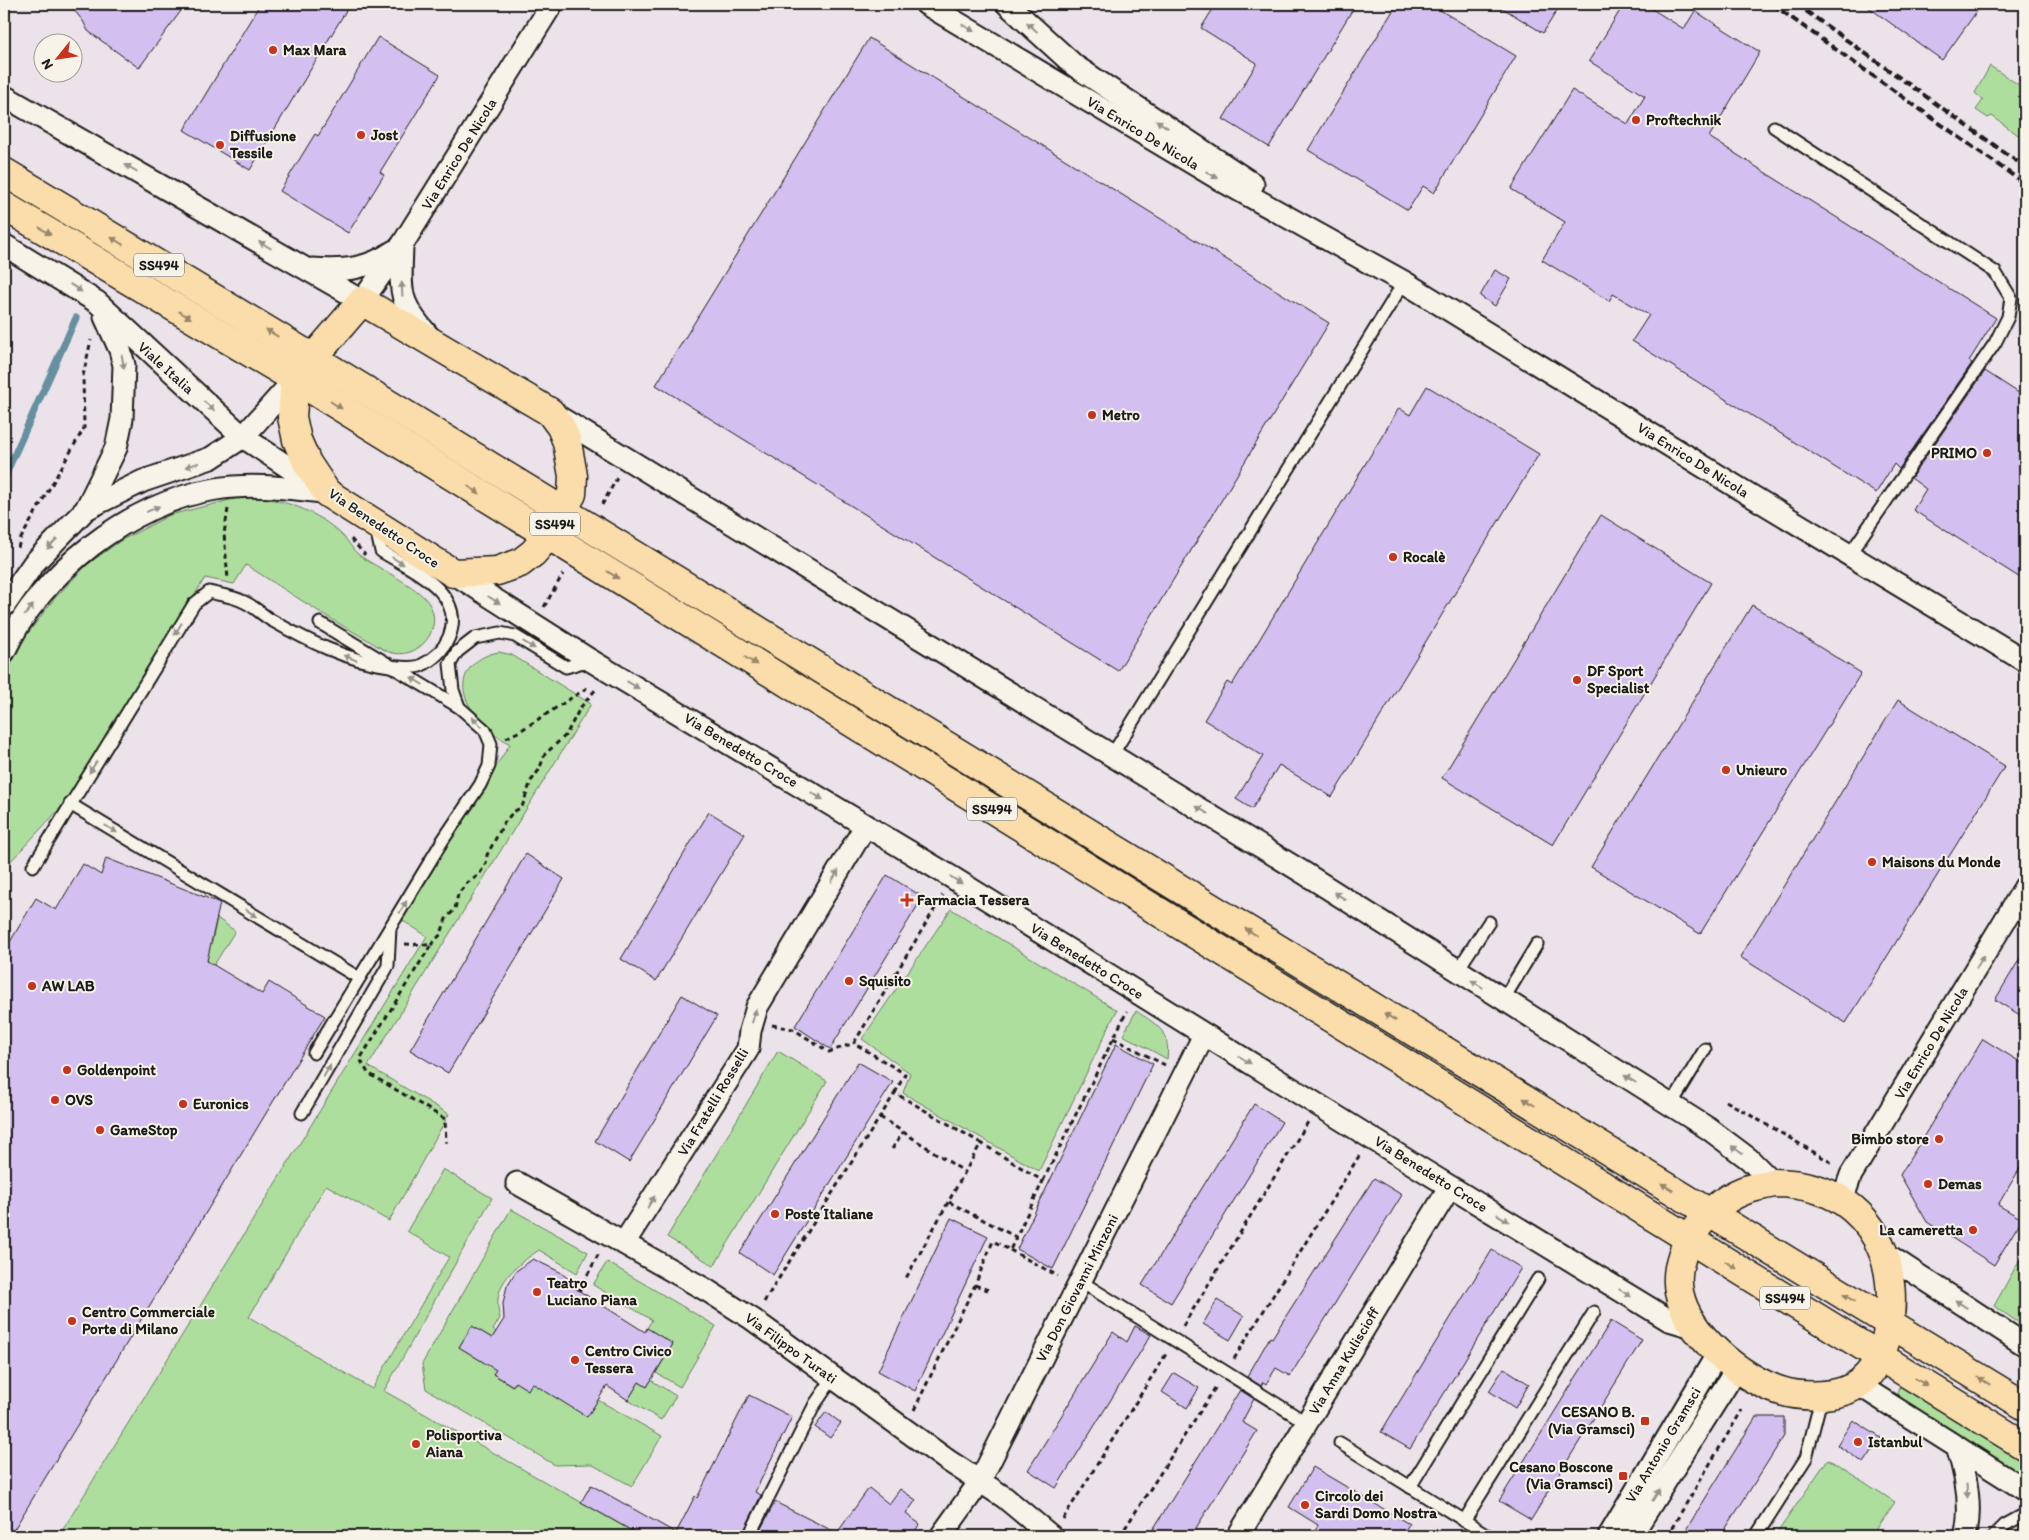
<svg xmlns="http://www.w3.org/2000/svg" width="2029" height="1540" viewBox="0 0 2029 1540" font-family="Itim,sans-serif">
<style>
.green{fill:#aede9e;stroke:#657d5d}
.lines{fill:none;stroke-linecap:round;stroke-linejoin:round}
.stream{stroke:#668fa1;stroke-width:7}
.building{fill:#d3bff0;stroke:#1c1c1c}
.lane-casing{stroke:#1c1c1c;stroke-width:15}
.street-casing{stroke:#1c1c1c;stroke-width:25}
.primary-casing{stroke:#1c1c1c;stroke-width:31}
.path{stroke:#1c1c1c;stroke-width:3;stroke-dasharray:5 4;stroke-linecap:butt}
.lane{stroke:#f7f3e8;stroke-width:11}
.street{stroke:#f7f3e8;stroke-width:21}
.primary{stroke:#fbddab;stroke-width:28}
.rail{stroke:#1c1c1c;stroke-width:4;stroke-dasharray:8 4;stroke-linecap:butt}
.oneway{fill:#94928c}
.oneway2{fill:#97866b}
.poi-dot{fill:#c8321e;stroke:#f7f3e8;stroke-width:2}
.labels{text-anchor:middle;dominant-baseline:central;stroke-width:4;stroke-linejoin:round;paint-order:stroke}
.shield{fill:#f7f3e8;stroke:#5e5c59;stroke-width:1}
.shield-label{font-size:14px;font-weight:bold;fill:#1c1c1c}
.poi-label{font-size:15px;font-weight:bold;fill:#1c1c1c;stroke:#f7f3e8;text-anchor:start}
.street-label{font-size:15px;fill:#1c1c1c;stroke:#f7f3e8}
</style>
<rect width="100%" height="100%" fill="#ece3ea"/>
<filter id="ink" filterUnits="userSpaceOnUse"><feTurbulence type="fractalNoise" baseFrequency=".02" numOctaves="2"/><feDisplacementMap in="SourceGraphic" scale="10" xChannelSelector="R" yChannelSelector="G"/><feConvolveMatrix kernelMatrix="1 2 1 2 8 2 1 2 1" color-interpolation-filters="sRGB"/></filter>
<g filter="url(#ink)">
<g class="green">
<polygon points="1990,66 2025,89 2025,140 1992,116 1988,118 1976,110 1983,100 1975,93"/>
<path d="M246 496C282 499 315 509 342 535 349 541 352 550 359 555 377 568 416 585 428 602 446 628 418 662 389 652 379 648 369 640 359 635 321 614 284 589 246 565L234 584 205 578 64 804 9 863H4V677L26 636 54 599 88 564 120 541 170 515Z"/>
<path d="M499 652 512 655 591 704 368 1066 449 1114 389 1221 326 1185 249 1317 372 1389 449 1257 407 1231 443 1169 492 1198 384 1391 641 1536H59L427 936 400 919 510 744C503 739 493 735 487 729 484 726 482 720 479 716 476 712 471 709 469 705 454 678 473 656 499 652Z"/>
<polygon points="951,909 1117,1010 1039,1171 903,1093 910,1073 862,1039"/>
<polygon points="217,918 235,931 214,965 202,957 212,942"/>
<path d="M1136 1011C1156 1024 1171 1031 1167 1059L1123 1035Z"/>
<polygon points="778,1051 827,1081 714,1266 667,1237"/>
<path d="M511 1209 588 1252 577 1273 539 1250C515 1266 490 1285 500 1318L493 1330 496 1332 492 1338 472 1326 459 1347 496 1370 493 1374 512 1386 515 1382 532 1383 598 1400 662 1436 632 1486 591 1464 555 1465 426 1389 422 1364Z"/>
<polygon points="2025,1250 2025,1327 1994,1306"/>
<polygon points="607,1262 716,1326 680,1387 656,1373 673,1344 647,1328 652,1320 593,1285"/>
<polygon points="651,1380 676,1396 661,1420 628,1400 639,1382 647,1387"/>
<polygon points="1901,1384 2025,1454 2025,1478 1902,1403 1897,1393"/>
<polygon points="1828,1459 1895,1502 1872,1536 1775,1536"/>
</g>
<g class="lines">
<polyline class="stream" points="4,478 76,318"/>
</g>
<g class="building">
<polygon points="69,4 186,4 139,68 88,31 83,21"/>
<polygon points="260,4 350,4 250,170 184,130"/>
<polygon points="1216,4 1356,4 1269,147 1223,119 1257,63 1201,28"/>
<polygon points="1397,4 1430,4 1516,56 1434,193 1423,186 1408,210 1308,150"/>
<polygon points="1496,4 1561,4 1543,33"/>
<polygon points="1624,4 1644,4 1684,29 1695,11 1760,52 1709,137 1996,318 1969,361 1972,363 1899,469 1894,464 1876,493 1632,341 1649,315 1613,294 1609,301 1542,260 1565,222 1511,189 1572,90 1628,124 1645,96 1589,61"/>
<polygon points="1864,4 1982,4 1942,60"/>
<polygon points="378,37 440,75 380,172 384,175 348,233 280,191 315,134 318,136"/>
<polygon points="869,38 1329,323 1118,671 656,385"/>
<polygon points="1495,270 1511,279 1495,306 1480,296"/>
<polygon points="1985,371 2025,397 2025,581 1913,510 1926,489 1911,478"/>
<polygon points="1427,386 1539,454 1332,797 1279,765 1252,809 1236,799 1263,756 1204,720 1227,682 1232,685 1399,408 1410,415"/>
<polygon points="1601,515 1711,583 1553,845 1442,778"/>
<polygon points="1752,605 1861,673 1700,934 1591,867"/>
<polygon points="1898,700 2005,766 1846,1023 1740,957"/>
<polygon points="709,812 745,834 656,981 621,959"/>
<polygon points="526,854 564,879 448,1073 410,1050"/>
<polygon points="106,858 220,903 207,961 262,994 269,982 325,1016 10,1536 4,1536 4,952 36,898 56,910 83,864 101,875"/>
<polygon points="887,875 923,897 830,1049 795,1026"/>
<polygon points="2025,950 2025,1018 1995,1000"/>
<polygon points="682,995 717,1016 629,1162 595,1141"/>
<polygon points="1983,1039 2025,1065 2025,1160 1998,1205 2022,1219 1994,1265 1927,1222 1900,1175"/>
<polygon points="1116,1044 1153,1064 1053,1269 1017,1249"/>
<polygon points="858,1062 893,1082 773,1275 740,1253"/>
<polygon points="1254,1104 1282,1122 1171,1303 1142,1285"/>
<polygon points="1374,1178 1402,1195 1290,1376 1276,1368 1266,1384 1263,1382 1261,1386 1247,1377 1270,1337 1272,1338"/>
<polygon points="951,1218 988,1236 915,1391 878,1371"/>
<polygon points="1492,1250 1521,1268 1410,1449 1381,1432"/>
<polygon points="533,1259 560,1272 571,1281 570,1285 645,1332 647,1328 673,1344 647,1387 639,1382 628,1400 607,1386 587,1417 532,1383 528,1390 515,1382 513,1386 493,1374 496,1370 459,1347 472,1326 492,1338 504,1319 503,1303 507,1286 516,1271"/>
<polygon points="1217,1300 1244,1316 1230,1340 1203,1324"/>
<polygon points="1611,1321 1642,1340 1531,1520 1499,1501"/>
<polygon points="1135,1326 1151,1335 1056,1488 1028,1470 1113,1332 1127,1342"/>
<polygon points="1504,1368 1529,1384 1515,1408 1489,1391"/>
<polygon points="1174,1373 1199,1388 1187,1408 1162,1392"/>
<polygon points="1240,1390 1254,1399 1242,1422 1257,1431 1191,1536 1149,1536"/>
<polygon points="749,1395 792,1417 755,1492 761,1495 742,1536 641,1536 581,1502 591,1485 676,1533 695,1496 697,1498"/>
<polygon points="826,1412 841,1423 830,1438 815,1427"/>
<polygon points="1756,1417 1784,1417 1784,1436 1721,1536 1682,1536"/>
<polygon points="1853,1420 1881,1438 1864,1463 1837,1445"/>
<polygon points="1313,1467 1409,1524 1402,1536 1311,1536 1318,1525 1289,1507"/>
<polygon points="869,1488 889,1504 900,1489 916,1500 906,1514 920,1524 911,1536 757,1536 775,1502 837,1533"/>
</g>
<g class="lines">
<defs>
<g id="lane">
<polyline points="1774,127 1995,272 2011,298 2008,317 1995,343 1849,555"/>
<polyline points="320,623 459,707"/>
<polyline points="1112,755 1404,282"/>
<polyline points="70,804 359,978"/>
<path d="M33 866 194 604 209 592C220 595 233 596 242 601 253 605 261 614 271 620 308 641 347 661 390 666 399 667 411 669 420 666 433 660 443 651 449 637 467 592 411 570 381 551L376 529"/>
<polyline points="1457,971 1489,922"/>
<polyline points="1503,1000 1537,944"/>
<polyline points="314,1053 443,840 480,785 489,766 491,744 485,730 459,707 453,690 450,664 457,652 475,638 500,633 515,636 566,667 590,660"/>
<polyline points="1671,1105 1705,1049"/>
<polyline points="302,1113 388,966 390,928"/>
<polyline points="1080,1281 1307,1423"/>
<polyline points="1340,1443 1489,1536"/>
<polyline points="1410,1487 1538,1279"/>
<polyline points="1464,1521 1594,1312"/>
<polyline points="749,1536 815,1404 833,1378"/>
<polyline points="1756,1536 1806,1458 1822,1395"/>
<polyline points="1994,1536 2005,1525 2025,1514"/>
</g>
<g id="street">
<polyline points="926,4 1219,179 1404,282 1740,489 2025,661"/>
<polyline points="1007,4 1075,66 1253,184"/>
<polyline points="4,96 362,301 402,245 552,4"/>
<polyline points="4,245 97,302 243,437 321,489"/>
<path d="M402 245C401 288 396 300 427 334"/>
<path d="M312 269C343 271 367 270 394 251"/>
<polyline points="552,413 1304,873 1709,1129 1749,1159 1773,1183"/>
<polyline points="86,509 143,481 211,458 243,437 295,379"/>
<polyline points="453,573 590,660 953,878 1413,1164 1669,1320 1696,1328"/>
<polyline points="4,606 34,563 86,509 116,448 122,419 124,365 120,350 105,317"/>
<path d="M4 652C40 573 130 502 216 489 252 483 287 488 322 492"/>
<polyline points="517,1183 708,1291 752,1319 947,1460 1004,1497 1051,1536"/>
<polyline points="1842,1200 1851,1175 2025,887"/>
<polyline points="624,1243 748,1049 750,1031 757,1007 866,825"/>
<polyline points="1883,1252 2025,1345"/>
<polyline points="1859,1385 2025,1490"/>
<path d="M1957 1447C1966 1475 1973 1507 1965 1536"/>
<polyline points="941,1536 979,1483 1204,1035"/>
<polyline points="1238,1536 1450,1187"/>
<polyline points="1609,1536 1718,1353"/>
<polyline points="1631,1536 1737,1368"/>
</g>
<g id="primary">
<polyline points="4,172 313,358 2025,1406"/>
<polyline points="4,206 295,379 2025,1446"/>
<polygon points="362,301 550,412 561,427 567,442 573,476 572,494 548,536 533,553 520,563 497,571 453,573 327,493 307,463 297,440 292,417 295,379"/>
<path d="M1773 1183C1802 1183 1830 1189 1853 1209 1866 1220 1877 1236 1883 1252 1899 1293 1893 1375 1844 1391 1825 1397 1800 1397 1781 1391 1741 1379 1687 1334 1679 1292 1671 1250 1707 1205 1743 1191 1752 1187 1763 1186 1773 1183Z"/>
</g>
</defs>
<use href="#lane" class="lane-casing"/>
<use href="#street" class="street-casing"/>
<use href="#primary" class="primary-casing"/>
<g class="path">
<polyline points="602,505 617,478"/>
<polyline points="228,509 224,534 228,579"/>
<polyline points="351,539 365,555"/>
<polyline points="18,548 20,540 84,428 83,376 91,340"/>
<polyline points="544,607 563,574"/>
<polyline points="506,738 520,731 590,686"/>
<polyline points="405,944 431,945 360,1059 368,1073 445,1119 446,1143"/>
<polyline points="431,945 441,934 446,919 455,909 458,894 467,883 479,875 486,863 487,855 504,823 513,812 522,807 531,781 539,770 545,754 566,735 580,708 596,689"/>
<polyline points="772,1025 793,1029 829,1052 854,1043"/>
<polyline points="1113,1038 1165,1065"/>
<polyline points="895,1093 905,1074 854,1043 943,895"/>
<polyline points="1726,1101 1834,1164"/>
<polyline points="880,1117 965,1172"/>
<polyline points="892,1149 903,1132"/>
<polyline points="1043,1181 1127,1011"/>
<polyline points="949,1202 1016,1237"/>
<polyline points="1010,1250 1058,1276"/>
<polyline points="975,1285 988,1290"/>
<polyline points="579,1291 599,1253"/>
<polyline points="764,1302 895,1093 981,1143 905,1280"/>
<polyline points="1183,1326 1308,1122"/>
<polyline points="1234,1359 1359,1156"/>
<polyline points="914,1410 975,1285 993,1241 1010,1250 1043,1181 981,1143"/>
<polyline points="1063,1519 1166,1354"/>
<polyline points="1120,1536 1217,1385"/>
<polyline points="1667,1536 1742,1410"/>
</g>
<use href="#lane" class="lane"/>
<use href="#street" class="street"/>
<use href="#primary" class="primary"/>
<g class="rail">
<polyline points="1772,4 2025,184"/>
<polyline points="1796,4 2025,167"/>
</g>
</g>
<defs><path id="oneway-solid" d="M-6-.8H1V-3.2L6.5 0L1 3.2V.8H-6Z" transform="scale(1.25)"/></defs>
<g class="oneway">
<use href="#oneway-solid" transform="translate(1032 27) rotate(-137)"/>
<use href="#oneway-solid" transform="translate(968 28) rotate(30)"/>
<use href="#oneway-solid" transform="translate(1162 124) rotate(-147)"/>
<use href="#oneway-solid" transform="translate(131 168) rotate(-150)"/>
<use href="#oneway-solid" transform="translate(1212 175) rotate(31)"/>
<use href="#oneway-solid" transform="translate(265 245) rotate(-150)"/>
<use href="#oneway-solid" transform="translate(76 288) rotate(33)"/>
<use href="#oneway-solid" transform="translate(402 289) rotate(-93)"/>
<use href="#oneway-solid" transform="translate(123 362) rotate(79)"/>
<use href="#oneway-solid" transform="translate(209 406) rotate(42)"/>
<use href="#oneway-solid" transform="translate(192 465) rotate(162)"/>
<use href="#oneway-solid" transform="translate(153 509) rotate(-24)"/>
<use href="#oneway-solid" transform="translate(52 544) rotate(134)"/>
<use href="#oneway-solid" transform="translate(398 561) rotate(32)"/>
<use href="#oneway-solid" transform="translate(494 600) rotate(32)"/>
<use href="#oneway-solid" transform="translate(29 610) rotate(-51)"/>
<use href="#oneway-solid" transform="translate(178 629) rotate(122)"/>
<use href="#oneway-solid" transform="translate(529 645) rotate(31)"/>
<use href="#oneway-solid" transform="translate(350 658) rotate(-159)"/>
<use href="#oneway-solid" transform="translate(417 681) rotate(-148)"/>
<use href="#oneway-solid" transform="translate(633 685) rotate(31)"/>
<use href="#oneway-solid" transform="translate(477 722) rotate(-136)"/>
<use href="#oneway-solid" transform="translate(93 767) rotate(122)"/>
<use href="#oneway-solid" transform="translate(817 796) rotate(31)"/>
<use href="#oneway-solid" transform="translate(1202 810) rotate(-148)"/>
<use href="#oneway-solid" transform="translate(111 829) rotate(31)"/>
<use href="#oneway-solid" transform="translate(835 876) rotate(-59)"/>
<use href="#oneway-solid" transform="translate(956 880) rotate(32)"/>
<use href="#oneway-solid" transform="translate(1340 896) rotate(-147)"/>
<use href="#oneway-solid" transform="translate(403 907) rotate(-59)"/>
<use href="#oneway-solid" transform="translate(251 913) rotate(32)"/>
<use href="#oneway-solid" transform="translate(1980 962) rotate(-59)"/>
<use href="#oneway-solid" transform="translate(1477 984) rotate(-148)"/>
<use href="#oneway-solid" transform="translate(754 1016) rotate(-74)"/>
<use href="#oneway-solid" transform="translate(1245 1060) rotate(31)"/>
<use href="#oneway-solid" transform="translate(327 1071) rotate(-60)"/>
<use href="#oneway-solid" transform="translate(1630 1079) rotate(-148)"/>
<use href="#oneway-solid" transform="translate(1737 1150) rotate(-144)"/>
<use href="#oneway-solid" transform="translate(651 1202) rotate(-58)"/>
<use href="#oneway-solid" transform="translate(1503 1218) rotate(31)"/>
<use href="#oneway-solid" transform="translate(1625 1293) rotate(32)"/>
<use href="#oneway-solid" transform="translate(1961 1304) rotate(-147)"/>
<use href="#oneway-solid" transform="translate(1967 1491) rotate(86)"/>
<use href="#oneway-solid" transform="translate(1656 1495) rotate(-58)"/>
</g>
<g class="oneway2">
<use href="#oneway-solid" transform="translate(45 231) rotate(32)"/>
<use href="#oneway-solid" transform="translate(117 241) rotate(-149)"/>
<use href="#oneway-solid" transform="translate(185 315) rotate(30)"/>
<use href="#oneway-solid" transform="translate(272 333) rotate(-149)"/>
<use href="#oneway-solid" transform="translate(336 405) rotate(32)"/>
<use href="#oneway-solid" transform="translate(474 490) rotate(32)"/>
<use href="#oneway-solid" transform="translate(613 575) rotate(32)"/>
<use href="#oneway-solid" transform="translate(751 661) rotate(32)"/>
<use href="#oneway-solid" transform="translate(1251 932) rotate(-149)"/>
<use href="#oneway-solid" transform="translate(1390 1017) rotate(-149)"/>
<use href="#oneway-solid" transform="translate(1529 1102) rotate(-148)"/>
<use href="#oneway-solid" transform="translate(1667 1187) rotate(-149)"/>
<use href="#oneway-solid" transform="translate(1731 1265) rotate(32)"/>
<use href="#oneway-solid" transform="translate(1849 1298) rotate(-149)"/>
<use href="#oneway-solid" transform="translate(1984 1381) rotate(-149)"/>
<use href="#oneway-solid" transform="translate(1921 1382) rotate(32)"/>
</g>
</g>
<g class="poi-dot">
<circle cx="273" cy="50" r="5"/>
<circle cx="1636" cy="120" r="5"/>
<circle cx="361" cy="135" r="5"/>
<circle cx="220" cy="145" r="5"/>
<circle cx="1092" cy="415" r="5"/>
<circle cx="1987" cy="453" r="5"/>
<circle cx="1393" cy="557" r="5"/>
<circle cx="1577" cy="680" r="5"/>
<circle cx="1726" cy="770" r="5"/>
<circle cx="1872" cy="862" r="5"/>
<path d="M904.5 892.5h5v5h5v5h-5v5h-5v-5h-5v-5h5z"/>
<circle cx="849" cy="981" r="5"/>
<circle cx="32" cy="986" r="5"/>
<circle cx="67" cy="1070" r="5"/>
<circle cx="55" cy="1100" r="5"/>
<circle cx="183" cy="1104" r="5"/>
<circle cx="100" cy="1130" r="5"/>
<circle cx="1939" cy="1139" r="5"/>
<circle cx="1928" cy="1184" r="5"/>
<circle cx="775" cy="1214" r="5"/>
<circle cx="1973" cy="1230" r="5"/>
<circle cx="537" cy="1292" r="5"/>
<circle cx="72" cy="1321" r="5"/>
<circle cx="575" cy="1360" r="5"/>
<rect x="1640" y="1416" width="10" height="10" rx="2.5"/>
<circle cx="1858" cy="1442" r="5"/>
<circle cx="416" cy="1444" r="5"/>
<rect x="1618" y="1471" width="10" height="10" rx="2.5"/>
<circle cx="1305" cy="1505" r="5"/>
</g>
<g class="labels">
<g class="shield">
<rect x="134" y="253.5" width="50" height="23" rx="4"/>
<rect x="530" y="512.5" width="50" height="23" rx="4"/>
<rect x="967" y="797.5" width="50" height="23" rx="4"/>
<rect x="1760" y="1286.5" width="50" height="23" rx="4"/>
</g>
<g class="shield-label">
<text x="159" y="265">SS494</text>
<text x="555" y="524">SS494</text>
<text x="992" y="809">SS494</text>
<text x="1785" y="1298">SS494</text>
</g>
<g class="poi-label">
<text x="283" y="50">Max Mara</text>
<text x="1646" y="120">Proftechnik</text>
<text x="371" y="135">Jost</text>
<text x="230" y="136">Diffusione<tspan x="230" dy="17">Tessile</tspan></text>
<text x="1102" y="415">Metro</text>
<text x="1977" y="453" text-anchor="end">PRIMO</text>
<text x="1403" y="557">Rocalè</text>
<text x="1587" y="671">DF Sport<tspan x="1587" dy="17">Specialist</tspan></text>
<text x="1736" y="770">Unieuro</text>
<text x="1882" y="862">Maisons du Monde</text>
<text x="917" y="900">Farmacia Tessera</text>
<text x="859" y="981">Squisito</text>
<text x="42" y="986">AW LAB</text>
<text x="77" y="1070">Goldenpoint</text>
<text x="65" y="1100">OVS</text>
<text x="193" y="1104">Euronics</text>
<text x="110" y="1130">GameStop</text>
<text x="1929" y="1139" text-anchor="end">Bimbo store</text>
<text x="1938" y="1184">Demas</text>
<text x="785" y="1214">Poste Italiane</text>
<text x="1963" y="1230" text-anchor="end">La cameretta</text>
<text x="547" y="1283">Teatro<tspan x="547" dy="17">Luciano Piana</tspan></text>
<text x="82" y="1312">Centro Commerciale<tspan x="82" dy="17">Porte di Milano</tspan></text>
<text x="585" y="1351">Centro Civico<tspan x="585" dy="17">Tessera</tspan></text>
<text x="1635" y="1412" text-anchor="end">CESANO B.<tspan x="1635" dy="17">(Via Gramsci)</tspan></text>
<text x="426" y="1435">Polisportiva<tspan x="426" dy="17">Aiana</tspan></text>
<text x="1868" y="1442">Istanbul</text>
<text x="1613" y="1467" text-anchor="end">Cesano Boscone<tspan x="1613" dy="17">(Via Gramsci)</tspan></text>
<text x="1315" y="1496">Circolo dei<tspan x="1315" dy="17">Sardi Domo Nostra</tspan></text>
</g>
<g class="street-label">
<text transform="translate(1143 133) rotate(31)">Via Enrico De Nicola</text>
<text transform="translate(459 154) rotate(-58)">Via Enrico De Nicola</text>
<text transform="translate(166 368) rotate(42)">Viale Italia</text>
<text transform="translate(1693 460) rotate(32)">Via Enrico De Nicola</text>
<text transform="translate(384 528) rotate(34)">Via Benedetto Croce</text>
<text transform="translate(741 750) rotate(31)">Via Benedetto Croce</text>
<text transform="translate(1087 961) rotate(32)">Via Benedetto Croce</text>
<text transform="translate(1931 1043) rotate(-59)">Via Enrico De Nicola</text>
<text transform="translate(713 1102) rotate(-59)">Via Fratelli Rosselli</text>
<text transform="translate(1431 1174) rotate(32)">Via Benedetto Croce</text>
<text transform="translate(1077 1288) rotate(-63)">Via Don Giovanni Minzoni</text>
<text transform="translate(791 1348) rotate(36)">Via Filippo Turati</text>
<text transform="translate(1344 1361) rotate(-59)">Via Anna Kuliscioff</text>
<text transform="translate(1663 1445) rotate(-59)">Via Antonio Gramsci</text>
</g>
</g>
<rect width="2029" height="1540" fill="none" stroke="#f7f3e8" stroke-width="20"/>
<rect x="10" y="10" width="2009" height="1520" fill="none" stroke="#1c1c1c" stroke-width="2" filter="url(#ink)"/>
<g transform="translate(58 58) rotate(240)"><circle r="24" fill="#f7f3e8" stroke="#9f9d96"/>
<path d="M0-4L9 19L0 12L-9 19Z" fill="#c8321e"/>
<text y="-8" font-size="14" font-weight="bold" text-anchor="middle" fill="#1c1c1c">N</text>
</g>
</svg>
